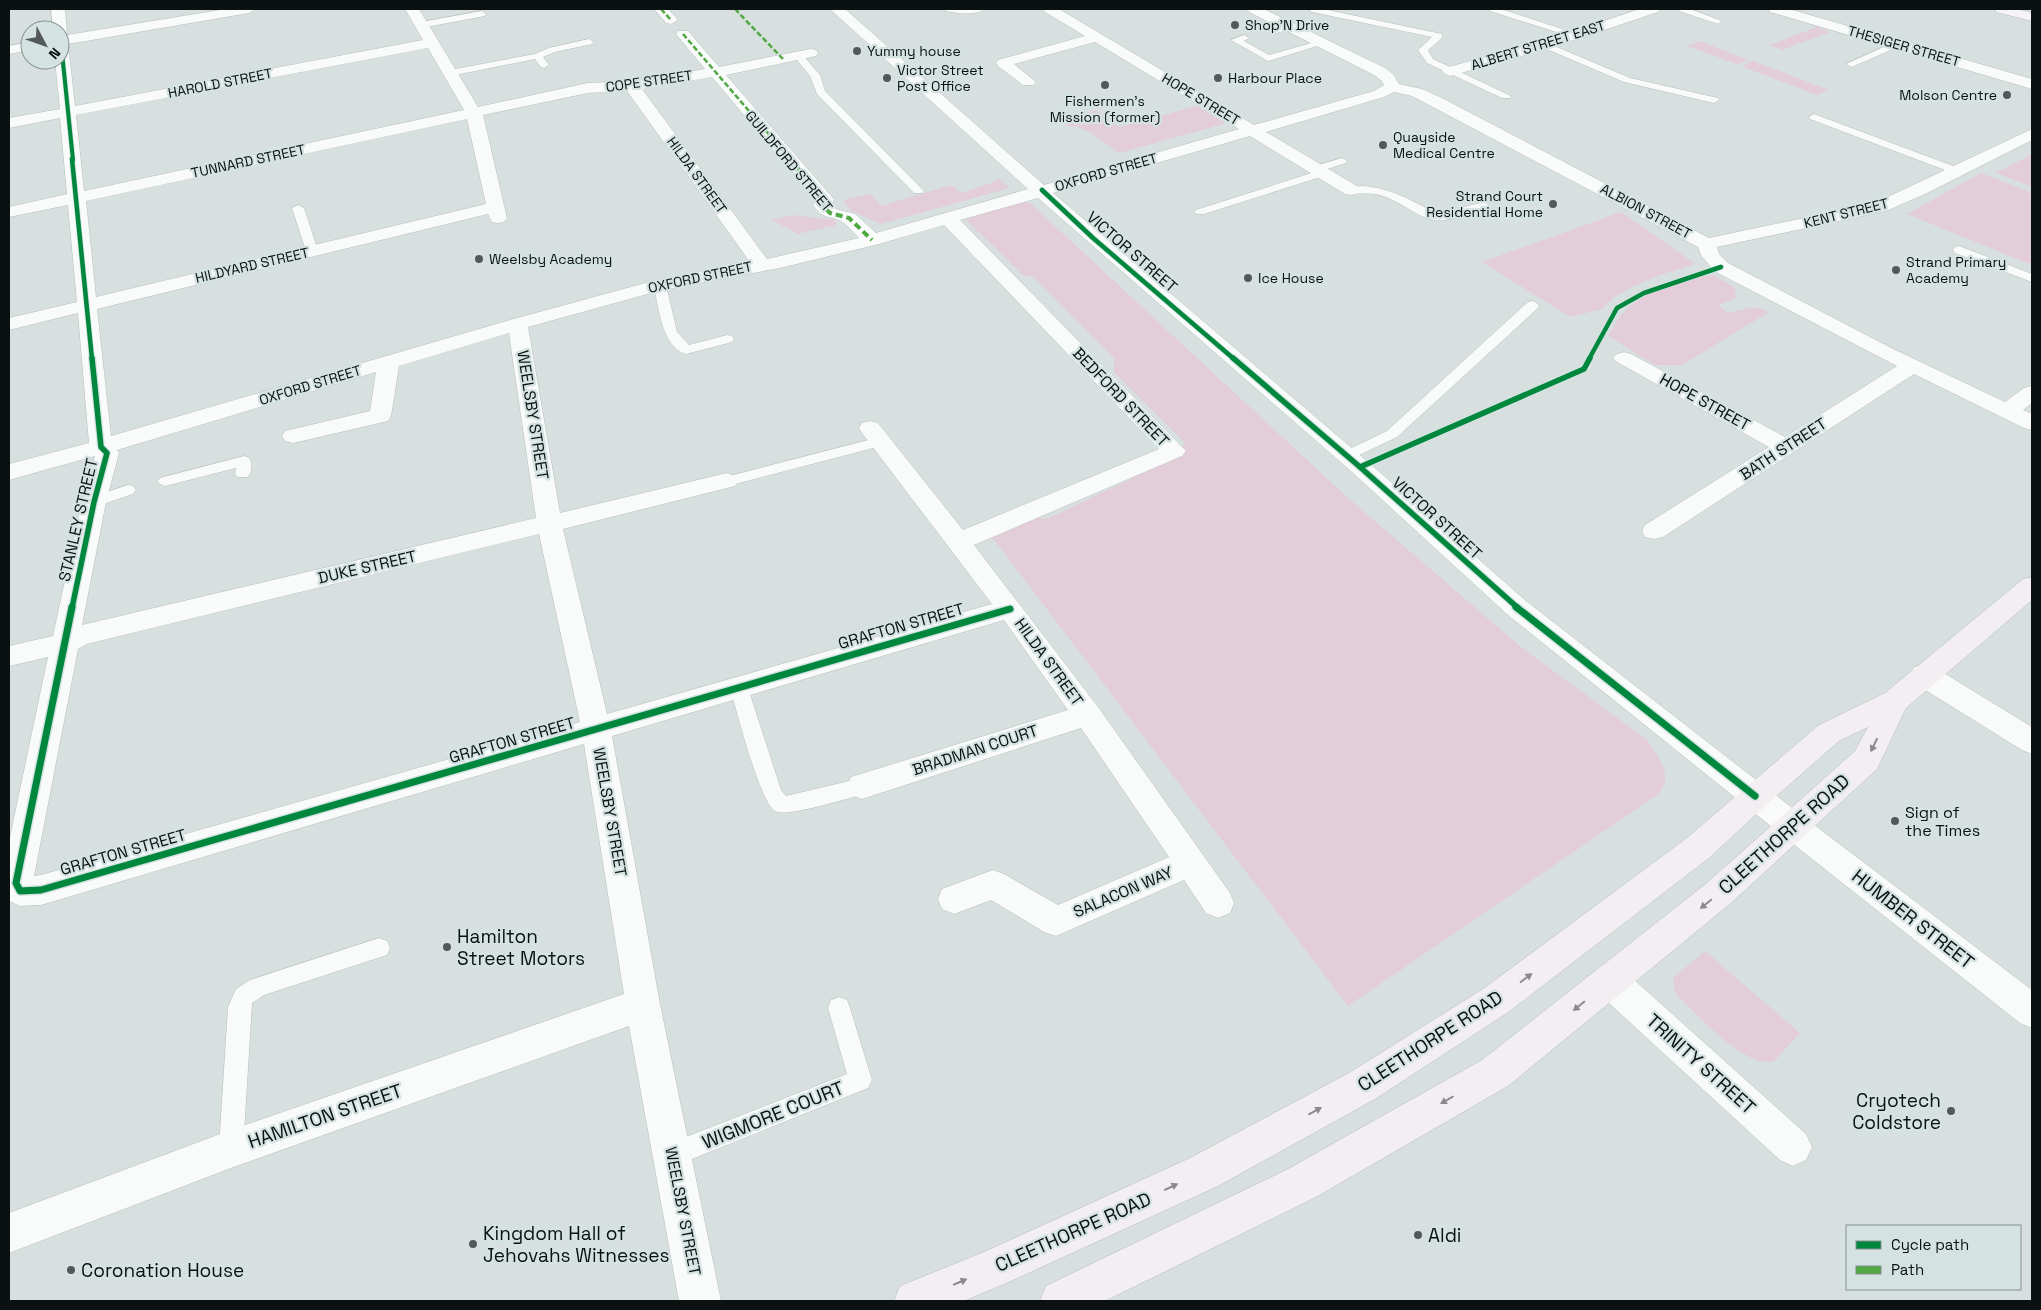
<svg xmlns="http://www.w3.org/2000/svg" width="2041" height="1310" viewBox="0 0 2041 1310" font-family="'Space Grotesk',sans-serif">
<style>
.green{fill:#e2cdd9}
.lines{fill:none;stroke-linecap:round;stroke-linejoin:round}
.service-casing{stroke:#b8bebe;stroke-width:1}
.minor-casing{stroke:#b8bebe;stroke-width:1}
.secondary-casing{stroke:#b8bebe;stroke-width:1}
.primary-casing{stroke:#b7bbbb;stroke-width:1}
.service{fill:#f9fafa;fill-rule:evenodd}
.minor{fill:#f9fafa;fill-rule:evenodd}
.secondary{fill:#f6f4f6;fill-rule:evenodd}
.primary{fill:#f2eef1;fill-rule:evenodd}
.quiet-far1{stroke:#50a842;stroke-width:2.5;stroke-dasharray:5.5 2.5;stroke-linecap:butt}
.quiet{stroke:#50a842;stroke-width:4;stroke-dasharray:7 4;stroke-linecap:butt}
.cycleway-far3-casing{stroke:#d4e3e2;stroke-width:5.5}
.cycleway-far2-casing{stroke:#d4e3e2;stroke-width:6}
.cycleway-far1-casing{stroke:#d4e3e2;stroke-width:8}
.cycleway-casing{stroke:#d4e3e2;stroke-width:10}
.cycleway-far3{stroke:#00873e;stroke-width:4}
.cycleway-far2{stroke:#00873e;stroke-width:4.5}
.cycleway-far1{stroke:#00873e;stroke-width:5.5}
.cycleway{stroke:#00873e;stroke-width:7}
.oneway{fill:#8a8a8c}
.poi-dot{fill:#535958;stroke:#d4e3e2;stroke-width:2}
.labels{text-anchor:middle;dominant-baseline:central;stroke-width:4.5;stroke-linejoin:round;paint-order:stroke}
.far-poi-label{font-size:14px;fill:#0b1010;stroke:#d4e3e2;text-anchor:start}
.far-street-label{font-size:14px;fill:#0b1010;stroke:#d4e3e2}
.street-label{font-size:16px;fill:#0b1010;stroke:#d4e3e2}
.poi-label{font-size:16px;fill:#0b1010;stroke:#d4e3e2;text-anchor:start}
.near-street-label{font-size:19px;fill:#0b1010;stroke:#d4e3e2}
.near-poi-label{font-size:19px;fill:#0b1010;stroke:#d4e3e2;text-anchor:start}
</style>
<rect width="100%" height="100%" fill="#d8e0df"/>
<g class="green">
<polygon points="1817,27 1830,32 1782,50 1769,45"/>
<polygon points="1699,41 1749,60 1737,64 1687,46"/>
<polygon points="1753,61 1829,90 1817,95 1741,66"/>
<polygon points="1197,106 1224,122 1224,124 1119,153 1087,130 1085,131 1078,126 1071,127 1057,120 1096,110 1120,127"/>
<polygon points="2032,154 2032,187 1996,173"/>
<polygon points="1981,173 2032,193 2032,265 1907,214"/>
<polygon points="999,178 1009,188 881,224 851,211 843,200 870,194 881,206 951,185 961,193 994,182"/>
<path d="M1021 202 1030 203 1347 497 1521 647 1646 739C1654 749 1668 769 1665 782 1664 786 1661 790 1660 793L1348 1006 992 537 1034 517 1047 519 1133 478 1135 468 1186 444 1114 372V358L1034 277 1023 275 964 218Z"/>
<polygon points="1621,212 1696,264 1660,275 1636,285 1614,297 1602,309 1570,317 1482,262"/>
<polygon points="792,215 835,220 836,225 798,234 772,220"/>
<path d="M1714 275 1735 288 1736 298 1718 305 1728 313 1755 307 1769 312 1682 365H1655L1608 336C1614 327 1620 314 1629 307 1651 289 1685 279 1714 275Z"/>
<path d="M1705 951 1800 1033 1773 1062C1739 1064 1702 1018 1678 996L1674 990 1673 978Z"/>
</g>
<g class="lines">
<defs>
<g id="service">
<path d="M944 9H985C976 16 957 13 945 11Z"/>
<polygon points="1308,9 1323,9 1442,34 1442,38 1428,50 1433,59 1511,96 1510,98 1502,98 1427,63 1418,50 1432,37 1312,12"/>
<polygon points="1489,9 1501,9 1580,35 1575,38 1572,37 1490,11"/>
<polygon points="1678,9 1690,9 1722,21 1718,24 1679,11"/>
<polygon points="482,11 486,14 485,16 421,28 417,25 421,22"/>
<polygon points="1289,24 1293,27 1292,29 1276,33 1271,30"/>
<polygon points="1244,35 1249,38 1244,41 1269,55 1322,40 1327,43 1268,61 1231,40"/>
<polygon points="589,39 594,42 592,44 555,52 543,57 549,65 544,68 541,67 535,59 450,76 445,73 450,70 535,54 549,48"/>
<polygon points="1897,41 1902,44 1900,46 1854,66 1851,67 1846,64"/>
<polygon points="1545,42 1630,78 1718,98 1719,100 1714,103 1624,82 1542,47 1542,43"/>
<polygon points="798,52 801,53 820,75 825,91 922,189 924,191 922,193 914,193 817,94 810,76 793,55"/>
<polygon points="1814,114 1961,169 1962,171 1957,174 1953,173 1810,119 1809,117"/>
<polygon points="1342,158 1347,161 1346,163 1324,170 1328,173 1327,175 1204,214 1196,214 1194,212 1196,210 1315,172 1311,169 1312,167"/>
<path d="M1363 186C1391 188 1413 201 1437 214L1484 202 1490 205 1488 207C1472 212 1452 222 1435 220 1419 219 1396 197 1375 194 1366 192 1352 196 1345 190L1351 187Z"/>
<polygon points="298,205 304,208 318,251 316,254 312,255 306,251 292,208"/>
<polygon points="1959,246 2032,274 2032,282 1955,253 1953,250 1955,247"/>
<path d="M660 281 666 285 677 332 689 345 727 335 732 336 734 339 732 342 686 354C662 348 658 305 654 285Z"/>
<polygon points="1533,301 1539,305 1538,308 1397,437 1351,459 1341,459 1339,456 1341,453 1387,431 1528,302"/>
<polygon points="880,437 885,439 887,442 885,445 727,486 722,484 719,481 722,478"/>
<path d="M244 456 249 458C253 463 252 472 248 477H238L235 474 236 468 165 486 160 484 157 481 160 478Z"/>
<polygon points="128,485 133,486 136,490 133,494 94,507 89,506 86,502 89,498"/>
<path d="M739 681 745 683 748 688 781 790 786 796 862 778 869 780 872 786 869 792C854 797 786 818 775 811 759 800 737 711 730 688L733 683Z"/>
<polygon points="379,938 387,941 390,948 387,955 264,995 252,1003 243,1149 240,1158 231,1161 222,1158 219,1149 228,1007 236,989 250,980"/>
<polygon points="839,997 847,1000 850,1008 872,1080 868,1088 672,1167 663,1164 660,1155 663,1146 847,1074 828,1008 831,1000"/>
</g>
<g id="minor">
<path d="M51 9H65L67 35 226 9H256L249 13 68 44 75 106 423 40 405 9H419L478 107 588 83 633 81 705 69 676 34 678 31H688L719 67 811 49 816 50 818 53 816 56 726 75 831 196 834 200 831 204 836 209 855 214 876 233 1028 189 830 9H845L1044 185 1239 129 1095 42 1014 64 1036 82 1033 85H1023L998 66 996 63 998 60 1085 36 1045 12 1043 9H1059L1254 125 1374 91 1384 85 1382 81 1374 75 1249 12 1247 9H1264L1385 68 1393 74 1399 84 1422 89 1440 97 1709 238 1875 203 2032 129V140L1925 194 1886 211 1717 247 1719 254 1728 263 1891 348 2005 402 2024 388 2032 386V403L2023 410 2032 414V430L2024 428 1914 374 1663 537 1654 539 1645 537 1642 531 1645 525 1769 447 1617 362 1613 358 1617 354 1624 352 1631 354 1785 437 1897 366 1714 271 1701 255 1698 247 1412 96 1394 92 1384 97 1266 132 1357 186 1360 190 1357 194 1351 195 1345 194 1250 136 1053 193 1368 462 1526 601 1805 818 2032 990V1028L2020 1023 1783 836 1508 615 1352 472 1038 198 960 220 1186 451 1182 456 974 545 1098 707 1230 893 1234 903 1230 913 1218 918 1206 913 1184 880 1056 936 1044 932 991 900 954 914 942 909 938 899 942 889 993 870 1004 874 1058 905 1169 857 1081 728 862 799 851 795 847 786 851 777 1068 710 1004 620 612 736 660 1004 721 1301H679L629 1026 231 1168 9 1253V1213L231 1130 624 994 584 744 41 905 20 906 9 901V842L48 657 9 666V646L53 636 82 502 95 456 9 480V464L89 443 78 313 9 330V318L77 302 68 205 9 217V207L67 194 60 118 9 128V118L60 109 55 60H60V30H53ZM428 48 464 110 84 191 76 115ZM712 77 816 200 813 205C825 222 832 214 844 223 849 227 854 233 859 238L767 259 642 89ZM627 91 750 262 660 279 510 320 111 436 97 309 488 214 492 222 498 223 504 222 507 218 483 115 588 93ZM467 119 486 204 96 297 86 201ZM944 225 1159 449 963 530 878 423 870 421 862 423 859 428 862 433 992 604 607 714 563 529 735 486 739 481 735 476 727 473 560 513 528 327 662 290 780 268 879 244ZM509 333 536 518 82 625 106 502 119 453 117 450 376 372 370 411 285 431 282 436 285 441 293 443 388 421 391 416 399 366ZM539 534 580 722 41 875 34 876 78 649 87 644Z"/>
<polygon points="654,9 668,9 678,20 671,24 666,23"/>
<polygon points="1640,9 1660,9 1658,12 1550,48 1450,76 1445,74 1442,71 1445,68 1540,42"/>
<polygon points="1768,9 1789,9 2032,79 2032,89 1770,12"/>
<polygon points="30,42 30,50 9,54 9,46"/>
<polygon points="1924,664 1934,667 2032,727 2032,754 2022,750 1914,683 1910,675 1914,667"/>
<polygon points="1610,965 1622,969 1806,1134 1812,1147 1806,1160 1793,1166 1780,1160 1598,993 1593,981 1598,969"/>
</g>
<polygon id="secondary" points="1994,9 2016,9 2032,13 2032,21 1996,12"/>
<polygon id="primary" points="2032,577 2032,600 1906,708 1877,769 1731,903 1508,1086 1316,1197 1105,1301 1040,1301 1046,1286 1288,1169 1482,1060 1707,883 1855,751 1868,727 1839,741 1766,805 1709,858 1507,1013 1375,1099 1218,1186 1011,1281 964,1301 894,1301 900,1286 984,1252 1190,1158 1349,1073 1483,989 1687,838 1819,725 1885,693 2023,579"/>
</defs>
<use href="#service" class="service-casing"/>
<use href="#minor" class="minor-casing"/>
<use href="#secondary" class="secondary-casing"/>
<use href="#primary" class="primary-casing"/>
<use href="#service" class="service"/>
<use href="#minor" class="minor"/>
<use href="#secondary" class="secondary"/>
<use href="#primary" class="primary"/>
<g class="quiet-far1">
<polyline points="661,9 671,20"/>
<polyline points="735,9 783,59"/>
<polyline points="683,34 791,160"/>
</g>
<polyline class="quiet" points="790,159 825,200 822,205 830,213 849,218 872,240"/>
<defs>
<polyline id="cycleway-far3" points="60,33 73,160"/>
<g id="cycleway-far2">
<polyline points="72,159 92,359"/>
<polyline points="1042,190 1093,238 1234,359"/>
<polyline points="1589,359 1617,308 1644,293 1721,267"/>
</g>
<g id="cycleway-far1">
<polyline points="1233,358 1360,467 1518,608"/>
<polyline points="1360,467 1584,369 1590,358"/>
<polyline points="72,608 94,502 107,453 101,447 92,358"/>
</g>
<g id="cycleway">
<polyline points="72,607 16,883 20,891 41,890 1010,609"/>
<polyline points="1516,607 1755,796"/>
</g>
</defs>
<use href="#cycleway-far3" class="cycleway-far3-casing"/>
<use href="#cycleway-far2" class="cycleway-far2-casing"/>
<use href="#cycleway-far1" class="cycleway-far1-casing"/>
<use href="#cycleway" class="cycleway-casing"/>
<use href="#cycleway-far3" class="cycleway-far3"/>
<use href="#cycleway-far2" class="cycleway-far2"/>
<use href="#cycleway-far1" class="cycleway-far1"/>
<use href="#cycleway" class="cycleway"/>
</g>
<defs><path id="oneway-solid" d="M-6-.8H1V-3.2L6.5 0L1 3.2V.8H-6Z" transform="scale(1.25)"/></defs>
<g class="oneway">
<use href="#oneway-solid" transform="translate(1874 745) rotate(116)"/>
<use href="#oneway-solid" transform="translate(1706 904) rotate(141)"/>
<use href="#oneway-solid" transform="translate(1526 978) rotate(-37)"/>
<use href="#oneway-solid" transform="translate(1579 1006) rotate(141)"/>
<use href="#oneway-solid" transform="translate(1447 1100) rotate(150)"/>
<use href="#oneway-solid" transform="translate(1315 1111) rotate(-29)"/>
<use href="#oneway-solid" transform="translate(1171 1187) rotate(-25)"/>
<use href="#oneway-solid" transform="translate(960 1282) rotate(-23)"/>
</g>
<g class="poi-dot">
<circle cx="1235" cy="25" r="5"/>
<circle cx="857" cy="51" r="5"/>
<circle cx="887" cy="78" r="5"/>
<circle cx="1218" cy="78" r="5"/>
<circle cx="1105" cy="85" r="5"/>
<circle cx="2007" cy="95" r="5"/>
<circle cx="1383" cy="145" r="5"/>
<circle cx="1553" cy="204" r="5"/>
<circle cx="479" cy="259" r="5"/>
<circle cx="1896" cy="270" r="5"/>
<circle cx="1248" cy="278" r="5"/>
<circle cx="1895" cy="821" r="5"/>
<circle cx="447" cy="947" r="5"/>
<circle cx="1951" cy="1111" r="5"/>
<circle cx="1418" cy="1235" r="5"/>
<circle cx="473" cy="1244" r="5"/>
<circle cx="71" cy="1270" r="5"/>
</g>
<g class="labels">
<g class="far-poi-label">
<text x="1245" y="25">Shop'N Drive</text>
<text x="867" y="51">Yummy house</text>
<text x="897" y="70">Victor Street<tspan x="897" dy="16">Post Office</tspan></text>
<text x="1228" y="78">Harbour Place</text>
<text x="1997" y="95" text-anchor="end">Molson Centre</text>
<text x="1105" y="101" text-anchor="middle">Fishermen's<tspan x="1105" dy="16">Mission (former)</tspan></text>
<text x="1393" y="137">Quayside<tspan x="1393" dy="16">Medical Centre</tspan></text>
<text x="1543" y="196" text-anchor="end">Strand Court<tspan x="1543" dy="16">Residential Home</tspan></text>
<text x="489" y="259">Weelsby Academy</text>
<text x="1906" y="262">Strand Primary<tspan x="1906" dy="16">Academy</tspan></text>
<text x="1258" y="278">Ice House</text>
</g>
<g class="far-street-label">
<text transform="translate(1538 45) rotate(-17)">ALBERT STREET EAST</text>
<text transform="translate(1904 46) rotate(16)">THESIGER STREET</text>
<text transform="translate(649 81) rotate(-8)">COPE STREET</text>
<text transform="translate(220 83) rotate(-11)">HAROLD STREET</text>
<text transform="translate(1201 99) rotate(31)">HOPE STREET</text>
<text transform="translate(248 161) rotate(-12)">TUNNARD STREET</text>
<text transform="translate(789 161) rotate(50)">GUILDFORD STREET</text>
<text transform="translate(1106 172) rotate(-16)">OXFORD STREET</text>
<text transform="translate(697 175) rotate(54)">HILDA STREET</text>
<text transform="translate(1646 211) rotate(28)">ALBION STREET</text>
<text transform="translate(1846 213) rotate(-14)">KENT STREET</text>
<text transform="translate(252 265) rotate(-13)">HILDYARD STREET</text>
<text transform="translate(700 277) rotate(-12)">OXFORD STREET</text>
<text transform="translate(310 385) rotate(-17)">OXFORD STREET</text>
</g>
<g class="street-label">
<text transform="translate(1132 252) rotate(41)">VICTOR STREET</text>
<text transform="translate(1121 397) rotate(46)">BEDFORD STREET</text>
<text transform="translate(1705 402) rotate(29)">HOPE STREET</text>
<text transform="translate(533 415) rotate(81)">WEELSBY STREET</text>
<text transform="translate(1783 449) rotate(-33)">BATH STREET</text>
<text transform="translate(1437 518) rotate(42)">VICTOR STREET</text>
<text transform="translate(78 520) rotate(-77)">STANLEY STREET</text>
<text transform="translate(367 567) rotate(-13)">DUKE STREET</text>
<text transform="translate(901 626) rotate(-16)">GRAFTON STREET</text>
<text transform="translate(1049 662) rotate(54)">HILDA STREET</text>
<text transform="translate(512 740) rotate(-16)">GRAFTON STREET</text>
<text transform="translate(975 750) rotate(-18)">BRADMAN COURT</text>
<text transform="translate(610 812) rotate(80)">WEELSBY STREET</text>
<text transform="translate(123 852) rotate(-16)">GRAFTON STREET</text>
<text transform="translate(1123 892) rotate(-23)">SALACON WAY</text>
<text transform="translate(683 1211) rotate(79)">WEELSBY STREET</text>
</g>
<g class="poi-label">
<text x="1905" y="812">Sign of<tspan x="1905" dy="18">the Times</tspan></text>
</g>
<g class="near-street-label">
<text transform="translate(1784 834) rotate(-42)">CLEETHORPE ROAD</text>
<text transform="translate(1913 919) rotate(38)">HUMBER STREET</text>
<text transform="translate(1430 1041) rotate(-33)">CLEETHORPE ROAD</text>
<text transform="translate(1701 1064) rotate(42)">TRINITY STREET</text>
<text transform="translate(773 1115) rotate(-22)">WIGMORE COURT</text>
<text transform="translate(325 1116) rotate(-19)">HAMILTON STREET</text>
<text transform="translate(1073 1232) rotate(-24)">CLEETHORPE ROAD</text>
</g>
<g class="near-poi-label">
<text x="457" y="936">Hamilton<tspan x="457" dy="22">Street Motors</tspan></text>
<text x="1941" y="1100" text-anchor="end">Cryotech<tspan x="1941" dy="22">Coldstore</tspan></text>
<text x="483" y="1233">Kingdom Hall of<tspan x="483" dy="22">Jehovahs Witnesses</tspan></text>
<text x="1428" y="1235">Aldi</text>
<text x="81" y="1270">Coronation House</text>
</g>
</g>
<rect width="2041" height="1310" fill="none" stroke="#0b1010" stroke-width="20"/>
<rect x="1846" y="1225" width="175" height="65" fill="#d4e3e2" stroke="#848f8e"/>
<rect x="1856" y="1241" width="25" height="8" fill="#00873e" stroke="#848f8e"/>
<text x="1891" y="1250" font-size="15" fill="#0b1010">Cycle path</text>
<rect x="1856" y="1266" width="25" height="8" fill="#50a842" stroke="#848f8e"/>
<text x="1891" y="1275" font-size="15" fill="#0b1010">Path</text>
<g transform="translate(45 45) rotate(131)"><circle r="24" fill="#d4e3e2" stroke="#848f8e"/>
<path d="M0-4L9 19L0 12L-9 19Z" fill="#535958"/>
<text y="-8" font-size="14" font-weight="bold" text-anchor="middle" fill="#0b1010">N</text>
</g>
</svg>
